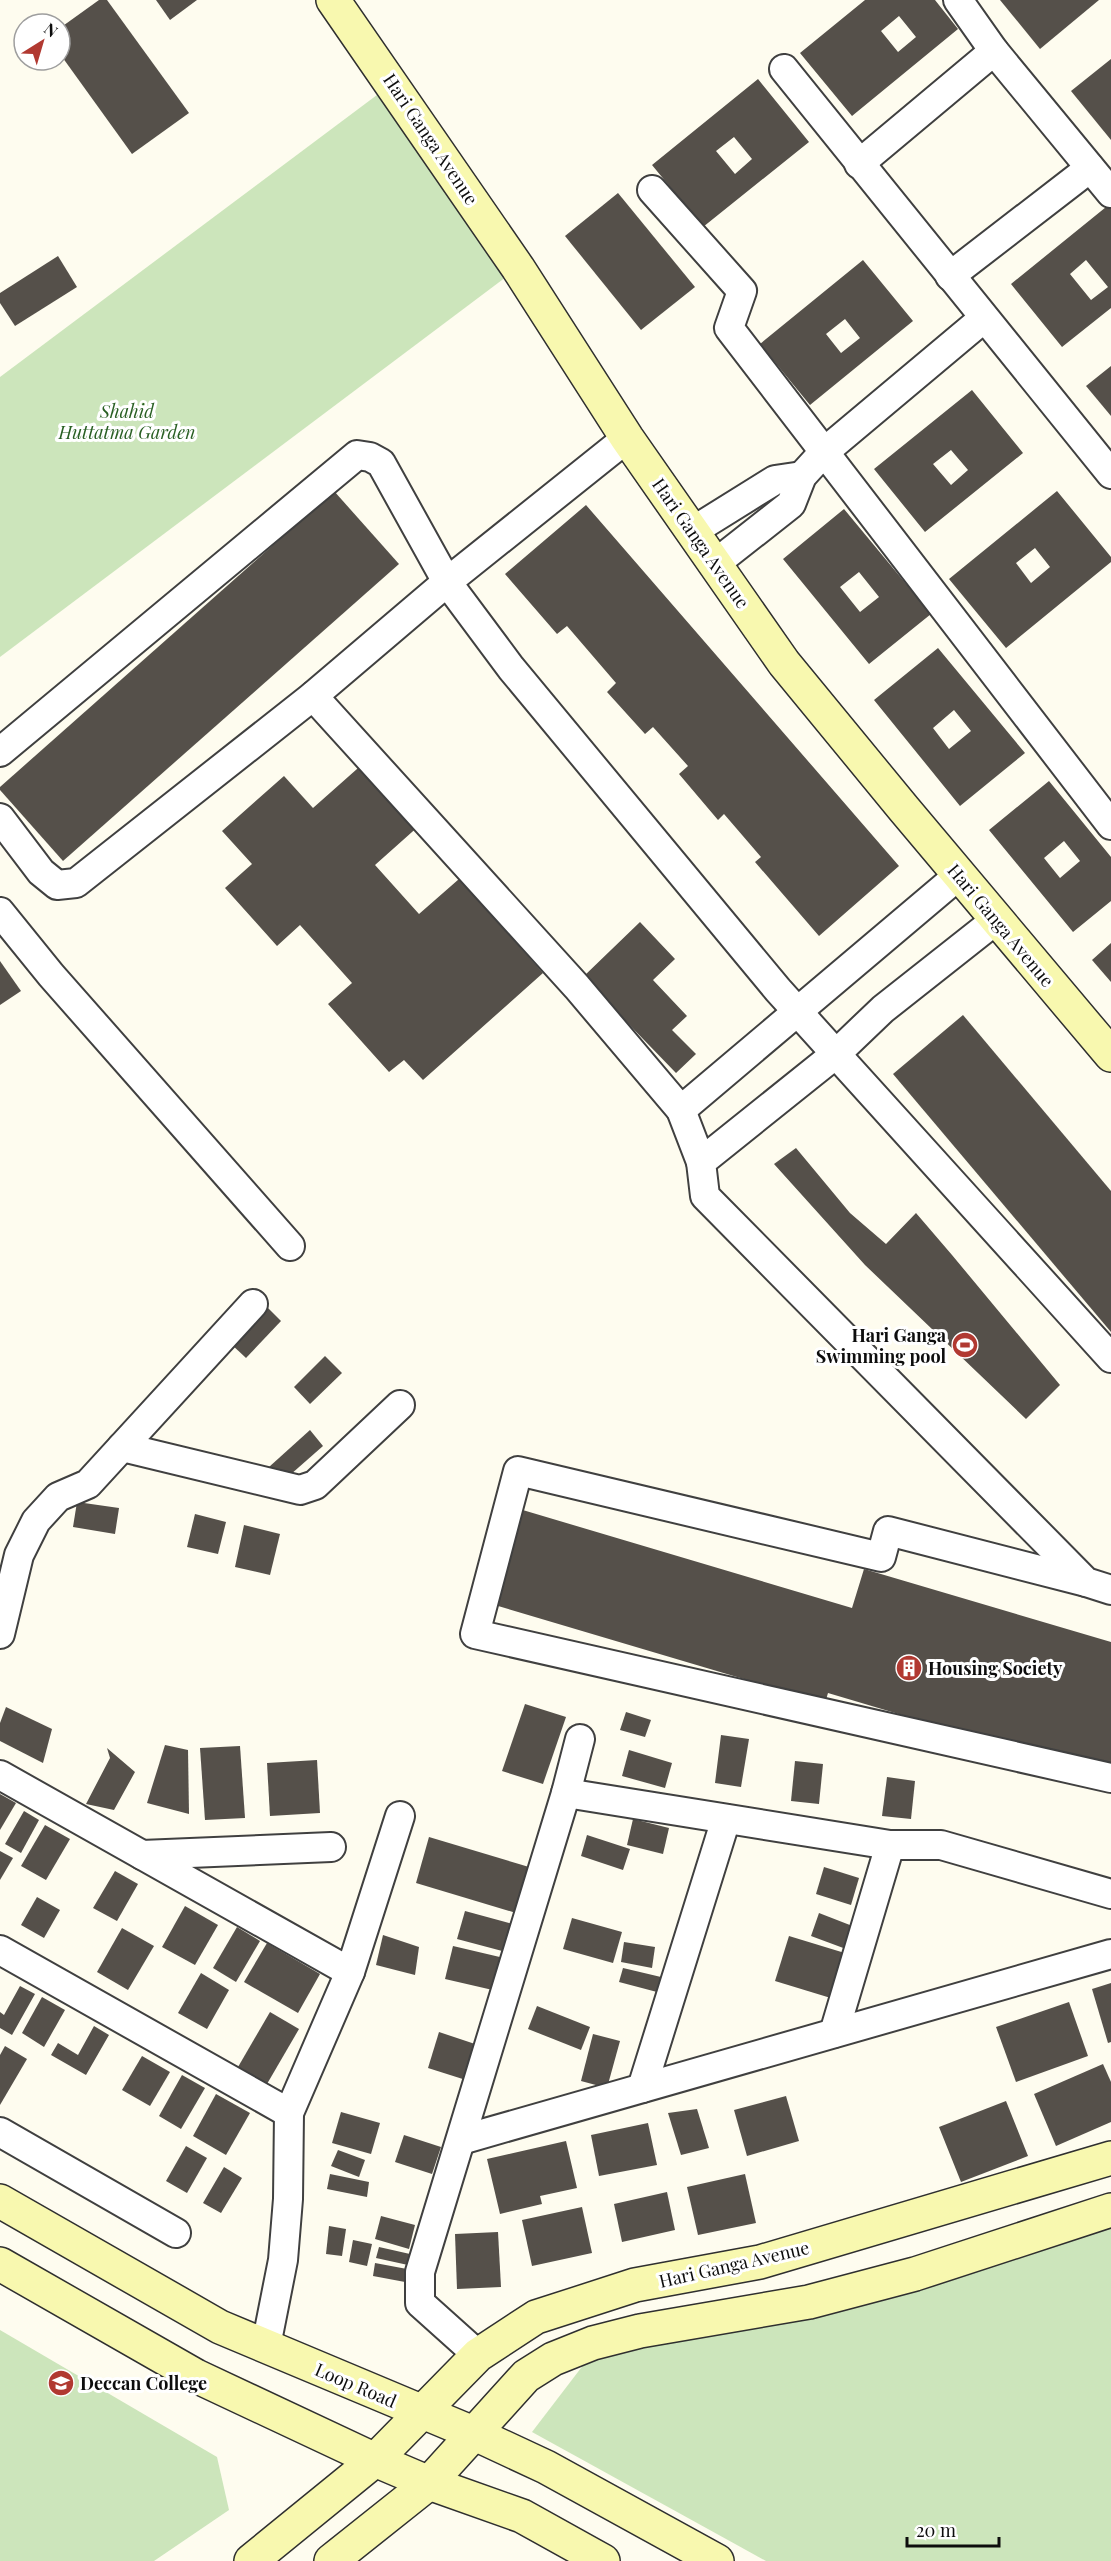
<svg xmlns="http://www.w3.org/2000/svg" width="1111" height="2561" viewBox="0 0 1111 2561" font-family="'Playfair Display',serif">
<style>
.green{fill:#cce5bb}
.building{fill:#55504a;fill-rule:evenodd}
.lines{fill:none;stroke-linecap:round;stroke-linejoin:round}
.street-casing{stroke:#404040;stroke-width:32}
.secondary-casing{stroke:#2f2f2f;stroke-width:36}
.street{stroke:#fff;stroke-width:28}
.secondary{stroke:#f8f8af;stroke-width:33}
.labels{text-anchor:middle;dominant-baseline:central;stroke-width:6;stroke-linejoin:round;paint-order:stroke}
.street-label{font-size:18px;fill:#0d0d0d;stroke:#fff}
.park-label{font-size:18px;font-style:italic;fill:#295f23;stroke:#fff}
.poi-label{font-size:18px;font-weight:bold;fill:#0d0d0d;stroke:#fff;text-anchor:start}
</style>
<rect width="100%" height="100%" fill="#fefcef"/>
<g class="green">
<polygon points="393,83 518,268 0,657 0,377"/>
<polygon points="1111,2219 1111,2561 766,2561 532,2432 594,2351"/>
<polygon points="0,2330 217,2457 229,2510 154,2561 0,2561"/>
</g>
<g class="building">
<polygon points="99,0 107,0 189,113 132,154 60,54 60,28"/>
<polygon points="156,0 197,0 170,20"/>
<path d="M865 0H935L958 29 852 116 800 53ZM899 16 916 37 898 52 881 31Z"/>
<polygon points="1000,0 1099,0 1040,49"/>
<polygon points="1111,59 1111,140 1071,91"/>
<path d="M758 79 809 142 703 227 652 165ZM734 137 752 159 735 174 716 151Z"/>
<polygon points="618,193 695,287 641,330 565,236"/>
<path d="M1111 203V308L1062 347 1011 284ZM1086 260 1108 287 1091 300 1070 274Z"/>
<polygon points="58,256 77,287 15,326 0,303 0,293"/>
<path d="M863 260 913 321 810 405 760 344ZM845 319 860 338 841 353 826 334Z"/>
<polygon points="1111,366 1111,416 1086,386"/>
<path d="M972 390 1023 453 925 532 874 469ZM951 450 968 470 951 485 933 464Z"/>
<polygon points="334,491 399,564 63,861 0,790 0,787"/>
<path d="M1057 491 1111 557V562L1006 648 949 579ZM1035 548 1050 567 1031 583 1016 563Z"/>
<polygon points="586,505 899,866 819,936 755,862 761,857 724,814 718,820 679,774 688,766 653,727 645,734 607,692 616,683 567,626 557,634 505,574"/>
<path d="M844 509 931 614 869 664 783 559ZM859 572 879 597 860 612 840 587Z"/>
<path d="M938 648 1025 753 960 806 874 700ZM954 710 971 731 949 749 933 728Z"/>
<polygon points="366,761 421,824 375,865 419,914 459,879 543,973 423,1080 404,1060 389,1072 328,1004 352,983 300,925 277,946 225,888 252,864 222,831 284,776 313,808"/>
<path d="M1049 781 1111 857V901L1073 932 989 830ZM1064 841 1080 861 1060 878 1044 858Z"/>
<polygon points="640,922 675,959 653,980 687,1016 672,1030 696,1054 676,1073 583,977"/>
<polygon points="1111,943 1111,982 1092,960"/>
<polygon points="0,961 21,991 0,1005"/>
<polygon points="963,1015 1111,1191 1111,1332 893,1074"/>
<polygon points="796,1148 850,1213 886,1244 916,1213 952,1255 1060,1385 1026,1419 865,1265 774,1164"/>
<polygon points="266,1306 281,1321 246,1358 230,1343"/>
<polygon points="325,1356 342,1373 310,1404 294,1387"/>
<polygon points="310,1430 323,1446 282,1482 269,1467"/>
<polygon points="77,1502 119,1508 115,1534 73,1527"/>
<polygon points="516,1508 852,1608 864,1569 1111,1642 1111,1777 828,1693 825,1703 488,1603"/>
<polygon points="195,1514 226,1522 218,1554 187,1547"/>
<polygon points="244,1525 280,1534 270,1575 235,1567"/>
<polygon points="525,1704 566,1717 543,1784 502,1771"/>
<polygon points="6,1707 52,1729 43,1763 0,1741 0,1723"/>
<polygon points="626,1712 651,1720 645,1737 620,1730"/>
<polygon points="721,1735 749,1739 741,1787 715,1783"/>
<polygon points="165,1745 188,1750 189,1814 147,1803"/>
<polygon points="240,1746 245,1818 205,1820 200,1748"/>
<polygon points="107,1748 135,1772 114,1810 86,1804 110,1758"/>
<polygon points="629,1750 672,1763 665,1788 622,1776"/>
<polygon points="317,1760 320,1813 270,1816 267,1763"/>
<polygon points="795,1761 823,1764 819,1804 791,1801"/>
<polygon points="887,1777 915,1781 911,1819 882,1816"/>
<polygon points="0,1794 16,1803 0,1830"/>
<polygon points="24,1811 39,1820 21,1853 5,1844"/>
<polygon points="633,1819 669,1828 663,1854 627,1845"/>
<polygon points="45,1825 70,1839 46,1880 21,1866"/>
<polygon points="587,1835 630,1849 623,1870 581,1856"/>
<polygon points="429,1837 529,1867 516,1913 416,1883"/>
<polygon points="0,1851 13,1858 0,1880"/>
<polygon points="824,1867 859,1878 851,1905 816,1894"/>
<polygon points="115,1871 138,1884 117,1921 93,1908"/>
<polygon points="37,1897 60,1910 44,1938 21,1925"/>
<polygon points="185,1906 218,1925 195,1965 162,1947"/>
<polygon points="465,1911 513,1924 506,1952 457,1939"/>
<polygon points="819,1913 855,1927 846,1949 811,1936"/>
<polygon points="572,1918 622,1932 613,1963 563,1949"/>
<polygon points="237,1927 260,1941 236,1982 213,1968"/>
<polygon points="122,1928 154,1946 128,1990 97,1972"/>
<polygon points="383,1935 419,1947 415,1975 376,1965"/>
<polygon points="789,1936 848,1954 834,1999 775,1981"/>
<polygon points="624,1942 655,1947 652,1968 621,1962"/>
<polygon points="267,1943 320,1974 298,2013 244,1982"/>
<polygon points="453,1946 504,1958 497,1991 445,1979"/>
<polygon points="623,1968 661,1977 657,1992 619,1982"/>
<polygon points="201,1973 229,1990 207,2029 178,2013"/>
<polygon points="1111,1983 1111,2042 1108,2043 1092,1989"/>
<polygon points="20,1986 35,1994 12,2035 0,2028 0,2012 4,2015"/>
<polygon points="42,1997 65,2010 44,2047 22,2033"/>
<polygon points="1069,2002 1088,2056 1016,2082 996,2027"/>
<polygon points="537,2006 590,2027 581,2050 528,2029"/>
<polygon points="270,2012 299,2029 267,2084 238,2067"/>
<polygon points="94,2026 109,2035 86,2075 51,2055 58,2043 78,2055"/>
<polygon points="439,2032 481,2046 469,2081 428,2068"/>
<polygon points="593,2034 620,2041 607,2088 581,2081"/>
<polygon points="5,2046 27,2059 0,2105 0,2055"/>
<polygon points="142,2056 170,2072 150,2106 122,2090"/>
<polygon points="1103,2064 1111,2082 1111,2122 1056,2146 1034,2094"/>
<polygon points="182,2075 205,2088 181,2129 159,2116"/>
<polygon points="216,2094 250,2113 226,2155 193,2136"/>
<polygon points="786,2096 799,2141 747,2156 734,2110"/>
<polygon points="1006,2101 1028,2156 961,2182 939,2127"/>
<polygon points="697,2109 709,2148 681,2155 668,2113"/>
<polygon points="341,2112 380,2123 371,2154 332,2143"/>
<polygon points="648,2123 657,2165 599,2176 591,2135"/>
<polygon points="404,2135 441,2147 432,2174 395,2162"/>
<polygon points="566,2141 577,2188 540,2196 542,2204 500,2214 487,2159"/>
<polygon points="186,2146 207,2158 187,2193 166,2181"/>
<polygon points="338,2150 365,2160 359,2177 331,2166"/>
<polygon points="224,2167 242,2178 221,2213 203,2203"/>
<polygon points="330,2174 369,2182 367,2197 327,2189"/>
<polygon points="745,2174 756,2223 698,2235 687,2187"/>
<polygon points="667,2192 675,2230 622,2242 614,2204"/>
<polygon points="582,2207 592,2253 532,2266 522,2220"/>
<polygon points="381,2216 415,2225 409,2249 375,2239"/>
<polygon points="329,2226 346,2229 342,2256 326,2254"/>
<polygon points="498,2232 501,2287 457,2289 455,2234"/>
<polygon points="353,2240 372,2244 367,2266 349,2262"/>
<polygon points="379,2247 410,2254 408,2265 376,2258"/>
<polygon points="375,2263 407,2269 405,2282 373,2276"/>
</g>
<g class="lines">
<defs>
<g id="street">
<polyline points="958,0 994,51 1111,193"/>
<polyline points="784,69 1111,474"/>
<polyline points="859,164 994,51"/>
<polyline points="652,190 742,291 729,328 1111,825"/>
<polyline points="950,276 1090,168"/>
<polyline points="693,531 775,480 802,476"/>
<polyline points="716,563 791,504 802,476 823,453 984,318"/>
<polyline points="313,696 577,987 681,1110 701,1162"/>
<polyline points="0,752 357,455 370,457 381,463 447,582 627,438"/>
<polyline points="0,818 41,872 57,885 76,883 313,696 447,582 511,668 778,990 1111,1358"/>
<polyline points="0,912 51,975 290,1246"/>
<polyline points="997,919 883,1009 837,1053 701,1162 705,1196 1086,1582 1111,1590"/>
<polyline points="681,1110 959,875"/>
<polyline points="122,1447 300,1490 315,1485 400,1405"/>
<polyline points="1086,1582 888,1531 881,1557 518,1471 475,1634 1111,1778"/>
<polyline points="0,1634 19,1555 36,1521 58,1497 88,1484 253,1304"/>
<polyline points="0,1775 350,1972"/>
<polyline points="566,1793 890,1845 941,1845 1111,1894"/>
<polyline points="142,1855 331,1847"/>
<polyline points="0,1950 289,2113"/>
<polyline points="834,2033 890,1845"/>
<polyline points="642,2088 726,1819"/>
<polyline points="0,2132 176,2233"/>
<polyline points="461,2140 1111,1954"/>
<polyline points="266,2346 283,2260 288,2199 289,2113 350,1972 400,1816"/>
<polyline points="478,2355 420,2303 420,2272 566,1793 580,1739"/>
</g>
<g id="secondary">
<polyline points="333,0 518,268 627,438 784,663 904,809 1111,1055"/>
<polyline points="0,2201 220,2327 473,2433 546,2467 717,2561"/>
<polyline points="0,2264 196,2376 375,2460 429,2483 522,2516 603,2561"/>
<polyline points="251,2561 375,2460 478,2355 536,2317 635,2285 760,2262 1111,2158"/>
<polyline points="331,2561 429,2483 526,2376 553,2359 593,2343 640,2331 809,2302 915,2274 1111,2210"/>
</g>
</defs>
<use href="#street" class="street-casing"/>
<use href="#secondary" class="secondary-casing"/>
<use href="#street" class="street"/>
<use href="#secondary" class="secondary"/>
</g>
<defs>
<symbol id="stadium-disc" viewBox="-11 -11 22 22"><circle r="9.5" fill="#b13931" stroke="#fff"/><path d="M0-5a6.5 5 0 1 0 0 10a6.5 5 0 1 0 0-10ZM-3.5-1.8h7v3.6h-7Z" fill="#fff"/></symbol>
<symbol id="building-disc" viewBox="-11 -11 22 22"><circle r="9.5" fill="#b13931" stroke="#fff"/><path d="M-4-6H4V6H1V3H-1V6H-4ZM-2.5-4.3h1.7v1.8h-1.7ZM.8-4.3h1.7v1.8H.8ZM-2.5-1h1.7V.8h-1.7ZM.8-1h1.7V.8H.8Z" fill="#fff"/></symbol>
<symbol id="university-disc" viewBox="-11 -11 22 22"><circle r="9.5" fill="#b13931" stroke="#fff"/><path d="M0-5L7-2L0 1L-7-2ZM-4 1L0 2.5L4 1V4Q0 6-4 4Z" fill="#fff"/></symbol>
</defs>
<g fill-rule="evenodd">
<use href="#stadium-disc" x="950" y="1330" width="30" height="30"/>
<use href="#building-disc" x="894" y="1653" width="30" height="30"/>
<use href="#university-disc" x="46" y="2368" width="30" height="30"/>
</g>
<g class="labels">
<g class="street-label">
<text transform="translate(431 139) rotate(56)">Hari Ganga Avenue</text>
<text transform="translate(701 543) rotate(55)">Hari Ganga Avenue</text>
<text transform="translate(1001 925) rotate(50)">Hari Ganga Avenue</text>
<text transform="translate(734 2264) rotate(-13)">Hari Ganga Avenue</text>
<text transform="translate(356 2385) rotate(23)">Loop Road</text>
</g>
<g class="park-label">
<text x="127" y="411">Shahid<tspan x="127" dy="21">Huttatma Garden</tspan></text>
</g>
<g class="poi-label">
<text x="946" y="1335" text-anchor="end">Hari Ganga<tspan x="946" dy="21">Swimming pool</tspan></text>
<text x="928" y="1668">Housing Society</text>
<text x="80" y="2383">Deccan College</text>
</g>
</g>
<g transform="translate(42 42) rotate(37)"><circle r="28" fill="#ffffff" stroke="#9e9e9e" stroke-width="1.5"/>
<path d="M0-4.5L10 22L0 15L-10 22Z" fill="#b13931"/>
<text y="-9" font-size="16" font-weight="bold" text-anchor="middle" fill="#0d0d0d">N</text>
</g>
<path d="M907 2537v9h92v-9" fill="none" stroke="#0d0d0d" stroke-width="3"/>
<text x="916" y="2537" font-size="18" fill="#0d0d0d" stroke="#ffffff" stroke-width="4.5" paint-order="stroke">20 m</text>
</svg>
